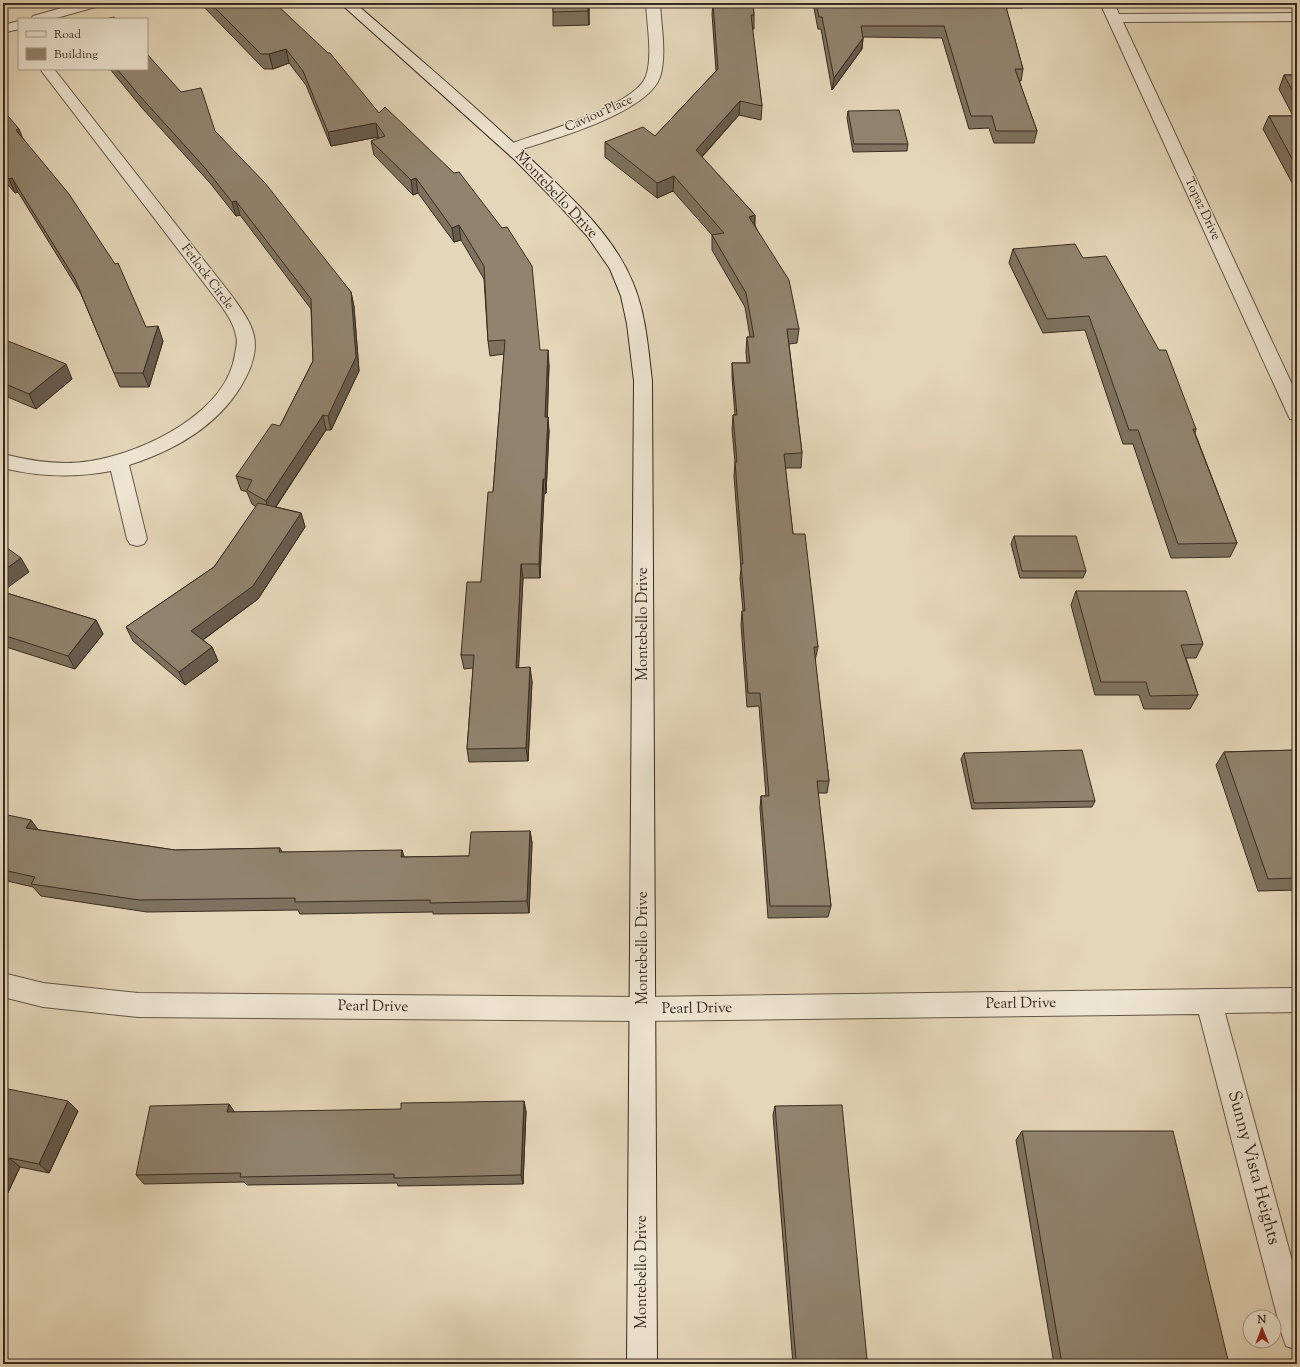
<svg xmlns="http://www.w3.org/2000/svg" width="1300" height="1367" viewBox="0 0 1300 1367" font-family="'Sorts Mill Goudy',serif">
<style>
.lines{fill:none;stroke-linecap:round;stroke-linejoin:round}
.street-casing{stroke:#635646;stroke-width:2}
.secondary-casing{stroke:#382b20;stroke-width:2}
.street{fill:#ede4d1;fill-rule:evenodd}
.secondary{fill:#ede4d1;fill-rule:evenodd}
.wall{fill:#7d725f;stroke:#382b20}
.shaded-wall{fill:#665c4e;stroke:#382b20}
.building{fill:#91846f;stroke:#382b20}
.labels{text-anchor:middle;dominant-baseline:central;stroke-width:3;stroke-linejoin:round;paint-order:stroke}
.far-street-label{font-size:13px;fill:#382b20;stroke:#ede4d1}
.street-label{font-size:15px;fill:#382b20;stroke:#ede4d1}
.near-street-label{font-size:18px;fill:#382b20;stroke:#ede4d1}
</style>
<rect width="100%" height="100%" fill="#e4d6b8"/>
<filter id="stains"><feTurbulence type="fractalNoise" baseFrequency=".005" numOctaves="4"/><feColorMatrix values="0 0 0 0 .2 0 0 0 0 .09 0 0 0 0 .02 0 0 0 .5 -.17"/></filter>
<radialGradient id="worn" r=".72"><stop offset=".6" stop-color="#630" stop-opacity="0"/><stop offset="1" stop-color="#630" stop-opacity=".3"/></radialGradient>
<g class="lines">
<defs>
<g id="street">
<polygon points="79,3 101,3 99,6 53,19 31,19 33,16"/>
<path d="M646 3H660C661 24 667 56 660 77 648 113 551 140 516 151L511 153 506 151 503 148 506 145C535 135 636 106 646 76 653 56 647 25 646 3Z"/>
<polygon points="1100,3 1114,3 1119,14 1297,13 1297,21 1123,22 1297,395 1297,421 1290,419 1288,415"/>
<polygon points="19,21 19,29 3,33 3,25"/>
<path d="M40 69H54L232 296C240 308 251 321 254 336 257 350 252 366 246 377 223 423 176 450 129 465L147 539 144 544 137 546 130 544 127 539 111 471C74 478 40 477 3 468V454C31 461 61 466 90 461 143 453 227 413 235 354 236 348 238 342 236 336 234 324 227 314 220 304Z"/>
<polygon points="3,973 43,983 138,993 643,997 1297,988 1297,1012 1225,1013 1297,1279 1297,1350 1286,1346 1282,1335 1199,1014 643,1021 138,1017 43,1007 3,997"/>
</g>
<path id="secondary" d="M340 3H355C416 56 478 108 536 164 573 199 614 236 633 283 646 314 648 348 652 381L657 1364H627L634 381 627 324 621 296 610 269 588 237 559 205 516 161Z"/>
</defs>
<use href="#street" class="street-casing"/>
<use href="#secondary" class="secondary-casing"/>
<use href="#street" class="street"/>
<use href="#secondary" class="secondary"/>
</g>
<g class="wall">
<polygon points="200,3 275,3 379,113 385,107 549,365 547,417 549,431 546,493 544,494 540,578 523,578 518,668 532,681 528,761 469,762 467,749 473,668 464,669 461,655 481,582 493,492 504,354 490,356 488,341 484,279 461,240 454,242 418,193 413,195 374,155 371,141 379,138 378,137 331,146 306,85 289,63 273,69 264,69"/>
<polygon points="553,3 589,3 589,25 553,26"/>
<polygon points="713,3 753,3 754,15 754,29 752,29 762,106 761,120 739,115 702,157 755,215 755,225 799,329 797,343 789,344 802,453 801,468 785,468 793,534 818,647 815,661 829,781 827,793 818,793 831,906 828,917 768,918 760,808 761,796 766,796 759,706 747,707 741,625 742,611 743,611 740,578 741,569 734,476 735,462 732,430 733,415 735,415 732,377 732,363 747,363 746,352 747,337 750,337 745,307 712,250 712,235 673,191 657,198 605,157 605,142 655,136 716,71 712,14"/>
<polygon points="813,3 1024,3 1023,8 1006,8 1023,69 1021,81 1019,81 1037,131 1034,143 994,143 989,128 969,129 942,38 863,37 862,49 832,90 821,29 818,29"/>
<polygon points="110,69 147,69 215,131 351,292 354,307 359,371 331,430 326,430 276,507 301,513 305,527 258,599 203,640 212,647 218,661 185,685 133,641 126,627 214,567 256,507 252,504 247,492 241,490 236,476 280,426 313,361 311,309 240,215 236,216 210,183 142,108"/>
<polygon points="1284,75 1297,75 1297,192 1263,129 1269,116 1293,116 1279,89"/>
<polygon points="3,110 22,137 146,327 163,341 149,387 120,387 81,294 18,192 15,193 3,179"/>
<polygon points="848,111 908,144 907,151 853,152 847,118"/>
<polygon points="1013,249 1083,258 1196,429 1195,433 1237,543 1230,557 1171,558 1133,444 1123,444 1085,330 1043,333 1009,263"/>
<polygon points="3,339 72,379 36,409 3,395"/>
<polygon points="1014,536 1086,571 1083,578 1020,578 1011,544"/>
<polygon points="1076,591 1203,644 1196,658 1186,658 1198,695 1190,709 1144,709 1139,695 1095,695 1071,605"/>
<polygon points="3,592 96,620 103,634 75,669 3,646"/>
<polygon points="1297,750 1297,890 1258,891 1216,765 1224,752"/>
<polygon points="964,753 1095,801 1092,807 972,809 961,759"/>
<polygon points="3,814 39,830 175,850 280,848 282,852 404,857 469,856 530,831 532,843 529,913 433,914 433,912 300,914 298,910 147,912 41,896 33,887 3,880"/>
<polygon points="3,1088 78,1111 49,1173 20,1167 3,1203"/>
<polygon points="229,1104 234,1112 526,1111 523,1184 398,1186 397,1183 247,1185 244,1182 144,1184 136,1175"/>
<polygon points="775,1106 867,1359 864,1364 793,1364 773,1115"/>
<polygon points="1022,1131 1229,1364 1054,1364 1016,1140"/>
</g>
<g class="shaded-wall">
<polygon points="588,3 589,3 589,25 588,11"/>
<polygon points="863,38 862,49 832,90 834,78"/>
<polygon points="286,49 289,63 273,69 269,54"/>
<polygon points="740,101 739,115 695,164 696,150"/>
<polygon points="376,123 378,137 331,146 328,132"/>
<polygon points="19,129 25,144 16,130"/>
<polygon points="674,176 673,191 657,198 657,183"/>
<polygon points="12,178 18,192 15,193 9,179"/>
<polygon points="416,178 418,193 413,195 411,180"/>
<polygon points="236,201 240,215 236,216 232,202"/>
<polygon points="755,215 754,229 749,217"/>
<polygon points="459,225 461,240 454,242 452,228"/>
<polygon points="351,292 354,307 359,371 331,430 328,416"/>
<polygon points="158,326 163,341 149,387 143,373"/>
<polygon points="548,350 549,365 547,431 545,417"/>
<polygon points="66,364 72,379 36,409 29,394"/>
<polygon points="323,415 326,430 270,515 266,501"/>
<polygon points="548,417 549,431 546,493 545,479"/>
<polygon points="543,479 544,494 540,578 539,564"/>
<polygon points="301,513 305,527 258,599 197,644 191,631"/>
<polygon points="21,558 29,572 3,591 3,571"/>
<polygon points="521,564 523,578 518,681 516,668"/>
<polygon points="96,620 103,634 75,669 68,656"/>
<polygon points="212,647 218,661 185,685 179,672"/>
<polygon points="530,667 532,681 528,761 526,748"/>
<polygon points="31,820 40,832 26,828"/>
<polygon points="530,831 532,843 529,913 527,901"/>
<polygon points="402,850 406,862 401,857"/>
<polygon points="68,1101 78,1111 49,1173 39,1164"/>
<polygon points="524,1101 526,1111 523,1184 521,1175"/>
<polygon points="229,1104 236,1114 227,1112"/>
<polygon points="9,1158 20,1167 3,1203 3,1171"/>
</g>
<g class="building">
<polygon points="210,3 275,3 328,53 330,53 379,113 385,107 454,173 459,172 502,228 507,227 532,266 540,350 548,350 545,417 548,417 545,479 543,479 539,564 521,564 516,668 530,667 526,748 467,749 474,655 461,655 467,582 481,582 488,492 493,492 505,340 488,341 484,266 459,225 452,228 416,178 411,180 371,141 385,136 376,123 328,132 303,71 286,49 269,54 261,54"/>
<polygon points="553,3 588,3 588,11 553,12"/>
<polygon points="713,3 753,3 754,15 751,15 762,106 740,101 696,150 755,215 749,217 789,280 799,329 787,329 802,453 784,454 793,534 805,534 818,647 814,647 829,781 817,781 831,906 770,906 761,796 769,796 760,693 748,693 742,611 745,611 741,564 743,564 735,462 737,462 733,415 737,415 732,363 750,363 747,337 754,337 746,293 712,235 724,233 674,176 657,183 605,142 643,127 655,136 718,69"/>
<polygon points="816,3 1005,3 1023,69 1015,69 1037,131 996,131 992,116 971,116 944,26 861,26 863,38 834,78 822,17 819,17"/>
<polygon points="114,17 116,19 105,19"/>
<polygon points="147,54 181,92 201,88 215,131 265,183 351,292 356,357 328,416 323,415 266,501 247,490 252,480 236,476 272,424 280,426 313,361 311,299 236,201 232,202 205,168 138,94 117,69 147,69"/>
<polygon points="1284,75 1297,75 1297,99"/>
<polygon points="3,110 19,129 16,130 69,194 115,264 118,263 146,327 158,326 143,373 114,373 75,279 12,178 9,179 3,172"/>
<polygon points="899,110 908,144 854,144 848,111"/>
<polygon points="1269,116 1297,116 1297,168"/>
<polygon points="1075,244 1083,258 1106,256 1159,350 1166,350 1196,429 1193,429 1237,543 1178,544 1138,430 1129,430 1089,316 1047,319 1013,249"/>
<polygon points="3,339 66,364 29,394 3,383"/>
<polygon points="258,503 301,513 253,586 191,631 212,647 179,672 126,627 214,567"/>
<polygon points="1014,536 1076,536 1086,571 1022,571"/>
<polygon points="3,545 21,558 3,571"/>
<polygon points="1076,591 1186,591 1203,644 1181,645 1198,695 1150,696 1146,682 1101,682"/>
<polygon points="3,592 96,620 68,656 3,635"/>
<polygon points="1082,750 1095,801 974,803 964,753"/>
<polygon points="1297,750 1297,878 1268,879 1224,752"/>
<polygon points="3,814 31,820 26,828 175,850 280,848 279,852 402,850 401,857 469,856 471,832 530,831 527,901 430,903 430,900 295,902 295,898 139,900 31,884 35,877 3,870"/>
<polygon points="3,1088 68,1101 39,1164 9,1158 3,1171"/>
<polygon points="524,1101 521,1175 394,1178 394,1174 240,1177 241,1173 136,1175 150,1106 229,1104 227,1112 401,1109 401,1103"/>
<polygon points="842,1105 867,1359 796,1360 775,1106"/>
<polygon points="1022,1131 1173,1131 1229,1364 1062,1364"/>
</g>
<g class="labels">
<g class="far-street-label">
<text transform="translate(599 114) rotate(-24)">Caviou Place</text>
<text transform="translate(1202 209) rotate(65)">Topaz Drive</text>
<text transform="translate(207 277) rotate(53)">Fetlock Circle</text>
</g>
<g class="street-label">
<text transform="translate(556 195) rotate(47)">Montebello Drive</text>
<text transform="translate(643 624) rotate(-90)">Montebello Drive</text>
<text transform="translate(643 948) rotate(-90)">Montebello Drive</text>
<text transform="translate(1021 1004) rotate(-1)">Pearl Drive</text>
<text transform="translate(373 1007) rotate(1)">Pearl Drive</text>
<text transform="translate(697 1009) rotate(-1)">Pearl Drive</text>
<text transform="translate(642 1272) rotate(-90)">Montebello Drive</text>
</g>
<g class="near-street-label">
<text transform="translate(1253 1168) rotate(75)">Sunny Vista Heights</text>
</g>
</g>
<rect width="1300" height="1367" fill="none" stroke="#e4d6b8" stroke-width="16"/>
<rect x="4" y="4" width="1292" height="1359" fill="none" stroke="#382b20" stroke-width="2"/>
<rect x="8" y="8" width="1284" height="1351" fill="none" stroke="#382b20"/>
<rect x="18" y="18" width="130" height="52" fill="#ede4d1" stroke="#a59a8a"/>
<rect x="26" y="31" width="20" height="6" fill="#ede4d1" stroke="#a59a8a"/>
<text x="54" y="38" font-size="12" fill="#382b20">Road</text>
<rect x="26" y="48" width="20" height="12" fill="#91846f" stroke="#a59a8a"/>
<text x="54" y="58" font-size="12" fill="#382b20">Building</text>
<g transform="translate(1262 1329) rotate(359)"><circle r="19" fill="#ede4d1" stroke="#a59a8a"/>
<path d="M0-3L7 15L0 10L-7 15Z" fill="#8f2418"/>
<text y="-6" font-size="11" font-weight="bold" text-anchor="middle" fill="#382b20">N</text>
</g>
<rect width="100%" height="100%" filter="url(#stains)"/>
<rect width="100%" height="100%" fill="url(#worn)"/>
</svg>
